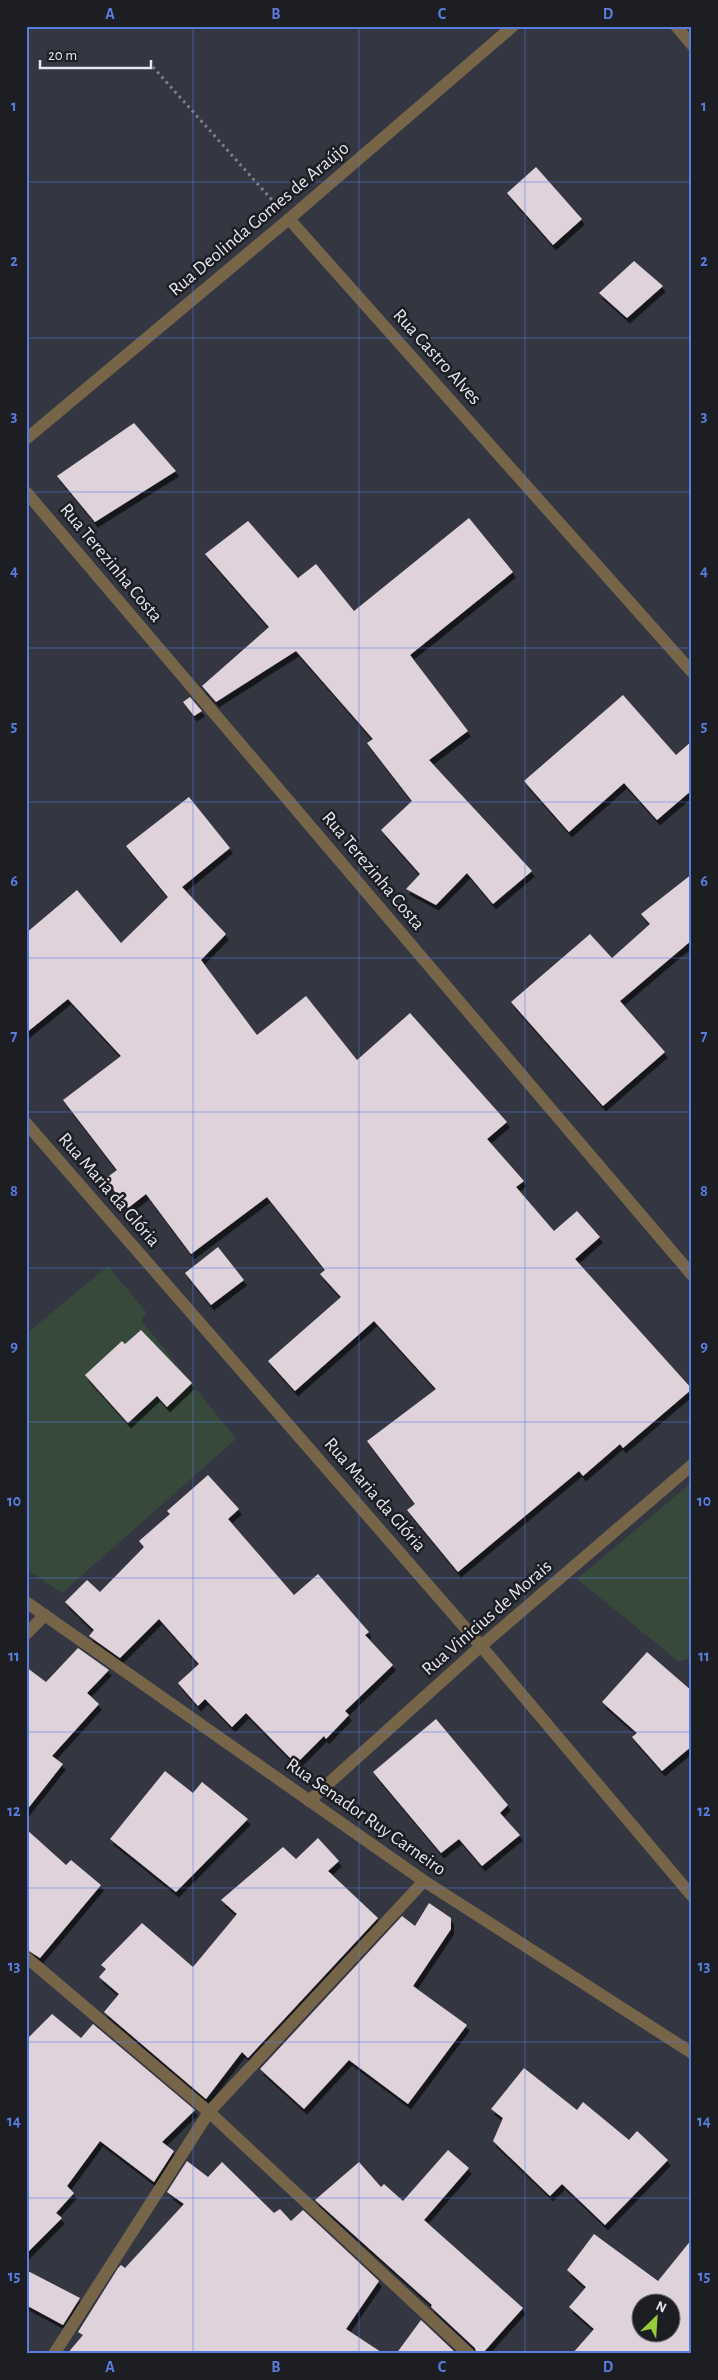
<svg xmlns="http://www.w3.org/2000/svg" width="718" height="2380" viewBox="0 0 718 2380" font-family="'Alegreya Sans',sans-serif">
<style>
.green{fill:#36493b}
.building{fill:#e0d2db;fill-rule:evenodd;filter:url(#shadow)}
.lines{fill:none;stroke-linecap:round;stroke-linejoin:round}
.path{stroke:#82838d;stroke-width:3;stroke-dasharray:2.5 4;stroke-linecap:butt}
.minor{stroke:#77654a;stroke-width:12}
.grid{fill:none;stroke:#597cdf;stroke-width:1;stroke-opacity:0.55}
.labels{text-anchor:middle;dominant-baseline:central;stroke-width:5;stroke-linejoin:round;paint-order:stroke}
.street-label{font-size:19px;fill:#e5e6ee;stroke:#1d1e23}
.neatline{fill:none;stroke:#597cdf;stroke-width:2}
.grid-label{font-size:16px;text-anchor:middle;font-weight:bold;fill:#597cdf}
</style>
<defs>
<filter id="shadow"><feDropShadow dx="3" dy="5.5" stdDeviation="0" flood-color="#0009"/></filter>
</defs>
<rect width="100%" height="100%" fill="#343642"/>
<g class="green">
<polygon points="108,1266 147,1313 141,1320 236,1439 62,1593 26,1569 26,1334"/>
<polygon points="692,1482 692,1658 678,1661 577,1579"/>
</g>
<g class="building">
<polygon points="536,167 582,219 553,245 507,193"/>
<polygon points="634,261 663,286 627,318 599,293"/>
<polygon points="134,423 176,471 95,522 57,476"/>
<polygon points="469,518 513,572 410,655 468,731 429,760 532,871 493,904 467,873 436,905 406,889 420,874 381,830 412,801 367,743 373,739 296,651 216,702 202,686 269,627 205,554 248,521 298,578 316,564 354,611"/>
<polygon points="623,695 676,755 692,741 692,790 657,820 624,783 569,832 524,781"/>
<polygon points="190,697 202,711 194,716 183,702"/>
<polygon points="189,797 230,848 182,887 226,934 201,960 257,1035 306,996 357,1060 410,1013 507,1122 487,1139 524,1181 516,1187 554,1231 577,1211 600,1237 575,1259 692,1389 623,1448 620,1444 583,1476 579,1471 458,1572 407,1510 415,1504 367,1441 436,1389 374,1321 295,1391 268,1361 341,1297 320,1274 325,1270 267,1197 191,1254 146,1194 128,1208 105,1179 117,1170 63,1100 121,1056 68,999 26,1033 26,933 77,890 121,943 168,897 126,846"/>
<polygon points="692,874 692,940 620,1001 665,1052 603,1106 511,1002 590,934 612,958 650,924 641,914"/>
<polygon points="218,1247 244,1280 211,1305 185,1273"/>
<polygon points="141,1330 192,1383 167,1407 157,1396 128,1423 85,1375 122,1341 125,1344"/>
<polygon points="208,1475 239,1509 228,1519 294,1595 318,1574 369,1632 365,1635 393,1665 345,1711 349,1715 326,1739 324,1736 296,1764 246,1713 232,1727 205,1699 198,1706 178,1683 199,1664 159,1619 120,1658 89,1636 94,1630 65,1602 87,1580 100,1592 144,1547 139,1541 170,1514 167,1511"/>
<polygon points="78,1648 109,1670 87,1693 99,1704 52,1756 63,1764 26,1811 26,1667 46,1682"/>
<polygon points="647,1652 692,1691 692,1746 662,1771 632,1737 637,1733 602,1702"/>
<polygon points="436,1719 508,1805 500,1813 520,1835 482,1866 459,1839 441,1853 373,1772"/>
<polygon points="165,1771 193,1793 202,1782 248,1819 176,1892 110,1839"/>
<polygon points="26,1829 66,1865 71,1860 101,1885 40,1958 26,1949"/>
<polygon points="318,1838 339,1861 328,1871 378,1918 248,2058 242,2052 206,2099 104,2012 119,1994 99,1977 106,1969 101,1965 142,1923 193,1967 237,1914 221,1900 283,1847 296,1859"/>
<polygon points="429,1903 451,1918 451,1929 413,1986 467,2025 408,2104 349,2060 304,2109 260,2069 402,1916 415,1926"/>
<polygon points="52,2014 81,2038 93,2024 195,2110 162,2142 174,2151 154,2182 100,2141 67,2186 74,2193 56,2213 62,2218 26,2254 26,2040"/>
<polygon points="524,2068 577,2110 583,2102 629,2140 637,2131 668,2160 605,2225 562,2184 550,2196 493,2141 503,2118 491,2109"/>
<polygon points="448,2150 469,2168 424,2220 523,2308 482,2354 477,2354 475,2348 431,2307 432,2305 315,2200 359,2162 381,2187 384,2184 403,2201"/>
<polygon points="187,2161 208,2177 222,2162 274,2213 280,2209 291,2221 303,2210 379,2281 346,2329 384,2354 67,2354 83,2335 78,2332 118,2268 121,2265 125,2268 184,2204 167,2192"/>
<path d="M594 2234 658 2281 692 2239V2354H572L594 2329 569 2307 586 2287 567 2270ZM640 2302H670V2332H640Z"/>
<polygon points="26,2270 80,2298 63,2325 26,2305"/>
<polygon points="421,2320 457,2354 396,2354"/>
</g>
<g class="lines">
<polyline class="path" points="153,67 272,200"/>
<g class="minor">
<polyline points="676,26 692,45"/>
<polyline points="289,219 692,672"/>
<polyline points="26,439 289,219 513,26"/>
<polyline points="26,492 692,1275"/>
<polyline points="26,1123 481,1646 692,1896"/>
<polyline points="26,1602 424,1881 692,2053"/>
<polyline points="26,1634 45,1615"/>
<polyline points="309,1801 481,1646 692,1465"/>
<polyline points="26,1957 209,2112 469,2354"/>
<polyline points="54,2354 209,2112 424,1881"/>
</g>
</g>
<path class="grid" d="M193 26V2354M359 26V2354M525 26V2354M26 182H692M26 338H692M26 492H692M26 648H692M26 802H692M26 958H692M26 1112H692M26 1268H692M26 1422H692M26 1578H692M26 1732H692M26 1888H692M26 2042H692M26 2198H692"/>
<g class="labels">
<g class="street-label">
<text transform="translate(259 219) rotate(-40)">Rua Deolinda Gomes de Araújo</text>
<text transform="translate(437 357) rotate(48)">Rua Castro Alves</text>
<text transform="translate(111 563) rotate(50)">Rua Terezinha Costa</text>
<text transform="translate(373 871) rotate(50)">Rua Terezinha Costa</text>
<text transform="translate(109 1190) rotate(49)">Rua Maria da Glória</text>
<text transform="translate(375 1495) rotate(49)">Rua Maria da Glória</text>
<text transform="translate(487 1618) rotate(-41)">Rua Vinicius de Morais</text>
<text transform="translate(366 1817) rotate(35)">Rua Senador Ruy Carneiro</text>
</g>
</g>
<rect width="718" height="2380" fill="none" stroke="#1d1e23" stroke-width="55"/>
<g transform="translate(656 2318) rotate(25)"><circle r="24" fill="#1d1e23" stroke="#6d6e74"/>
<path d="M0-4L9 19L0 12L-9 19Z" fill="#96cc39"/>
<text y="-8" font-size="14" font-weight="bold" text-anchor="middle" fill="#e5e6ee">N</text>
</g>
<path d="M40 60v8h111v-8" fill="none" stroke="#e5e6ee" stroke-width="2.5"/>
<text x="48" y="60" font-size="15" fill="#e5e6ee" stroke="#1d1e23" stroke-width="4" paint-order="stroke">20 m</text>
<rect x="28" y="28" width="662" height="2324" class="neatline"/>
<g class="grid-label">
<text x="110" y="19">A</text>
<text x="276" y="19">B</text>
<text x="442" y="19">C</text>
<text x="608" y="19">D</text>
<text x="14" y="111">1</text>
<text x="704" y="111">1</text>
<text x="14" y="266">2</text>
<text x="704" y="266">2</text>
<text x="14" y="421">3</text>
<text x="704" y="421">3</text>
<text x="14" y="576">4</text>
<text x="704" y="576">4</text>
<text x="14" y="731">5</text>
<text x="704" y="731">5</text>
<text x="14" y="886">6</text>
<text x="704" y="886">6</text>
<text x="14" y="1041">7</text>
<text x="704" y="1041">7</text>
<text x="14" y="1196">8</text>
<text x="704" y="1196">8</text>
<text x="14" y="1351">9</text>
<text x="704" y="1351">9</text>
<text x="14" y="1506">10</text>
<text x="704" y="1506">10</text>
<text x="14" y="1661">11</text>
<text x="704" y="1661">11</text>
<text x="14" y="1816">12</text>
<text x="704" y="1816">12</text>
<text x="14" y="1971">13</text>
<text x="704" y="1971">13</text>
<text x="14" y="2126">14</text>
<text x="704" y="2126">14</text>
<text x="14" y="2281">15</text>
<text x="704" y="2281">15</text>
<text x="110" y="2372">A</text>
<text x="276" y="2372">B</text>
<text x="442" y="2372">C</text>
<text x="608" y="2372">D</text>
</g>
</svg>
